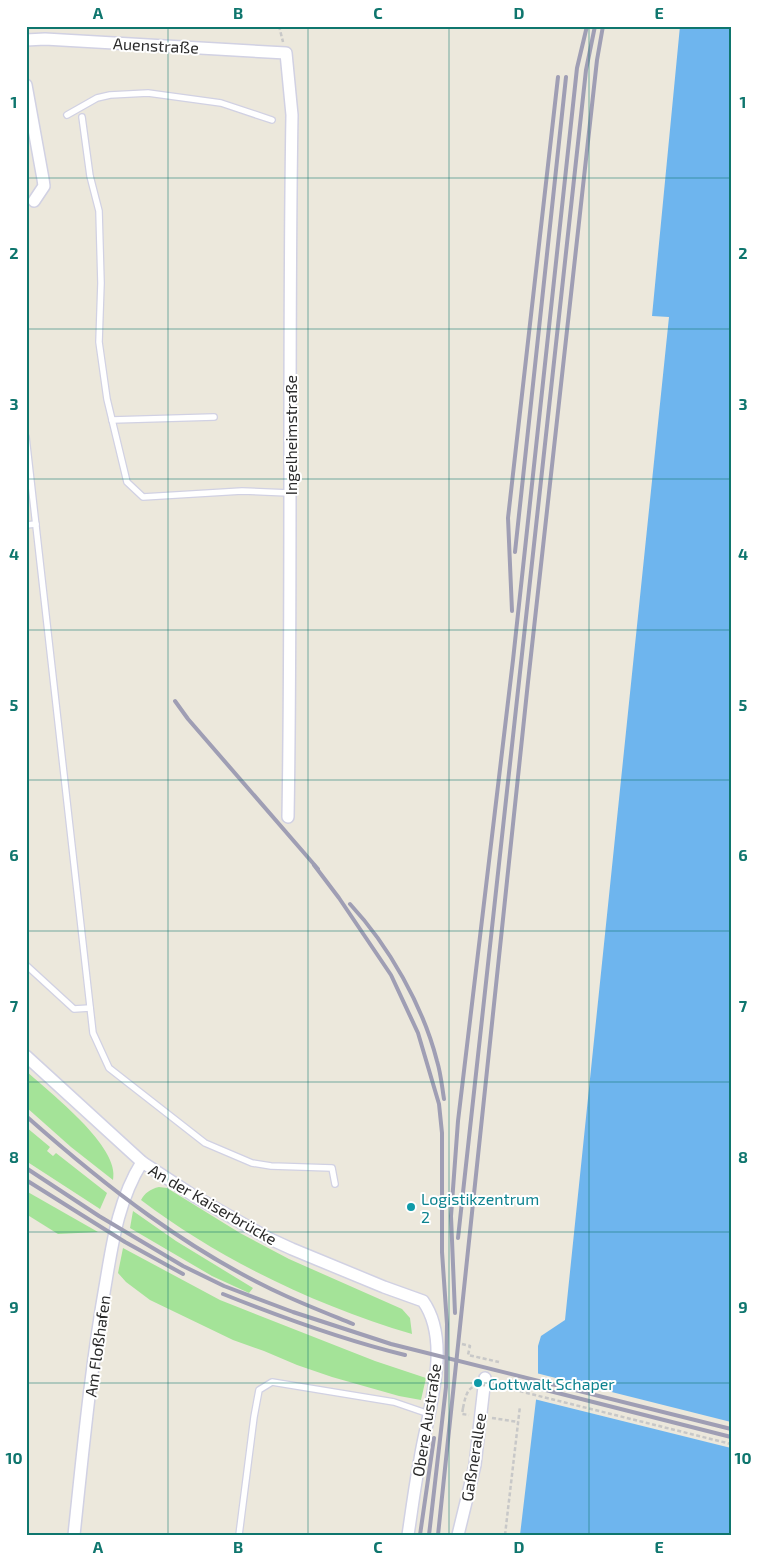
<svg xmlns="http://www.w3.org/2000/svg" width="757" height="1561" viewBox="0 0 757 1561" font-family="'Exo 2',sans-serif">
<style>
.green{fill:#a4e398}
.water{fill:#6eb5ee}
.pier{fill:#ece8dc}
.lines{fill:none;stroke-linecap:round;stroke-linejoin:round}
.service-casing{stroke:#d1d1e3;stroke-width:8}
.minor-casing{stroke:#d1d1e3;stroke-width:14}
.path{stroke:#c8c8c8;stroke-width:2.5;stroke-dasharray:4 2.5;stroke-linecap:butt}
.service{stroke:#fff;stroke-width:5.5}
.minor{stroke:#fff;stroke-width:11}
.rail{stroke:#9f9eb4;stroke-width:4}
.path-bridge{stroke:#c8c8c8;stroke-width:2.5;stroke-dasharray:4 2.5;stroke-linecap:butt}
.grid{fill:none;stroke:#0f766e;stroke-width:1;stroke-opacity:0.55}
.culture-dot{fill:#0f9aa8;stroke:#fff;stroke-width:2}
.labels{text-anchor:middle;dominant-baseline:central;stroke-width:4;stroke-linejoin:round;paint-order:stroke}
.street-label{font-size:16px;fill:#2a2a2a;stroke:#fff}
.culture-label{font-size:16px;fill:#0d838f;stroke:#fff;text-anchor:start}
.neatline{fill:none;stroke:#0f766e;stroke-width:2}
.grid-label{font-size:16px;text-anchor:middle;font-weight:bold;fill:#0f766e}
</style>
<rect width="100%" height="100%" fill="#ece8dc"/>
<g class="green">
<path d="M26 1071C49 1092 121 1147 113 1180L71 1147 26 1107Z"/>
<polygon points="26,1127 50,1147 47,1151 53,1156 56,1153 107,1193 100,1209 26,1161"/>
<path d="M159 1187 167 1188 240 1233 289 1259 402 1309 410 1318 412 1334C317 1306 220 1260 141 1200 145 1193 150 1189 159 1187Z"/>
<polygon points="26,1191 98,1232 58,1234 26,1214"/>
<polygon points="133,1211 176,1241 253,1288 249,1293 212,1276 130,1228"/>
<polygon points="123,1248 220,1300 375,1361 426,1378 421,1400 399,1396 332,1377 297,1365 264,1351 233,1340 150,1300 126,1282 118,1273"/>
</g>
<polygon class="water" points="680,26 731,26 731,1535 520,1535 536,1400 538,1373 538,1346 541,1336 565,1320 669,317 652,316"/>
<polygon class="pier" points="536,1373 731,1422 731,1448 534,1399"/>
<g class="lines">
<defs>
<g id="service">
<polyline points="67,115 97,98 110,95 148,93 221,103 272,120"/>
<polyline points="82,117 90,176 99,211 101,283 99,342 107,399 127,482 143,497 242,491 289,493"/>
<polyline points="112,420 214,417"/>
<polyline points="26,437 93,1033 109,1068 205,1143 252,1163 271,1166 332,1168 335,1184"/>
<polyline points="26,525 36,524"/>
<polyline points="26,965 74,1009 90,1008"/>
<polyline points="239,1535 254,1417 259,1390 272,1382 394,1402 429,1414"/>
</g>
<g id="minor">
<path d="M26 40 45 39 286 53 292 115C288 349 292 583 288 817"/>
<polyline points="26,85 43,179 44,186 34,201"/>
<path d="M26 1056 142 1162 194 1196 268 1238 292 1249 384 1287 423 1301C453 1343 427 1414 420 1459 415 1484 412 1509 408 1535"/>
<path d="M74 1535C83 1450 91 1365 106 1281 113 1239 119 1199 142 1162"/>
<polyline points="458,1535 475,1465 485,1378"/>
</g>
</defs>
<use href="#service" class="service-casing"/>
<use href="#minor" class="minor-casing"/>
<g class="path">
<polyline points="279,26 283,42"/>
<polyline points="462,1344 470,1346 468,1355 499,1362"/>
<polyline points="494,1387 511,1389 731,1444"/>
<polyline points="463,1408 462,1414 469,1415"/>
<polyline points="492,1418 518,1422"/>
<polyline points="505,1535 520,1406"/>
</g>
<use href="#service" class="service"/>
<use href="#minor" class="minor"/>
<g class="rail">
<polyline points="515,552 566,77"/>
<polyline points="512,611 508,518 558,77"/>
<polyline points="175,701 188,719 318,869"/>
<polyline points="314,865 339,898 391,975 418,1033 439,1104 442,1133 442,1252 447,1324 446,1387 429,1535"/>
<path d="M350 904C389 946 423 1006 437 1061 441 1074 442 1087 444 1099"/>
<path d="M26 1116C105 1186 189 1252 286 1296 308 1306 331 1315 353 1324"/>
<polyline points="26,1168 99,1216 183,1266 224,1286 293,1312 391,1344 731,1429"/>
<polyline points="26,1180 125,1242 183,1274"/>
<polyline points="458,1238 586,70 595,26"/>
<path d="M223 1294C283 1318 343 1340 405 1355"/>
<polyline points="455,1313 451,1216 458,1121 513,660 577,68 587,26"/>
<polyline points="534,1387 731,1437"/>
<polyline points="420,1535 434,1438"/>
<polyline points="438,1535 528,682 597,60 603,26"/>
</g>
<path class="path-bridge" d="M463 1408C467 1387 471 1383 493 1386"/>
</g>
<path class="grid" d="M168 26V1535M308 26V1535M449 26V1535M589 26V1535M26 178H731M26 329H731M26 479H731M26 630H731M26 780H731M26 931H731M26 1082H731M26 1232H731M26 1383H731"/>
<g class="culture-dot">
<circle cx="411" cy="1207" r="5"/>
<circle cx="478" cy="1383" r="5"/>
</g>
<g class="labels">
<g class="street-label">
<text transform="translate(156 45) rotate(3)">Auenstraße</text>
<text transform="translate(290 435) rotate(-90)">Ingelheimstraße</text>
<text transform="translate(213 1204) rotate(30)">An der Kaiserbrücke</text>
<text transform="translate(97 1346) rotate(-82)">Am Floßhafen</text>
<text transform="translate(426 1420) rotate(-81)">Obere Austraße</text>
<text transform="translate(473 1457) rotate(-81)">Gaßnerallee</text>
</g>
<g class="culture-label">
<text x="421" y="1198">Logistikzentrum<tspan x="421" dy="18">2</tspan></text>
<text x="488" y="1383">Gottwalt Schaper</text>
</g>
</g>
<rect width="757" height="1561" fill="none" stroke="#ffffff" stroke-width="55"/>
<rect x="28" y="28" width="702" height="1506" class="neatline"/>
<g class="grid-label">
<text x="98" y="19">A</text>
<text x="238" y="19">B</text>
<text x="378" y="19">C</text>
<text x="519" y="19">D</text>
<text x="659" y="19">E</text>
<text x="14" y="108">1</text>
<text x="743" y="108">1</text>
<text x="14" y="259">2</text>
<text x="743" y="259">2</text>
<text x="14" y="410">3</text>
<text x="743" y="410">3</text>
<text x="14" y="560">4</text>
<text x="743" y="560">4</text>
<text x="14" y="711">5</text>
<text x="743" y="711">5</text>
<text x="14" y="861">6</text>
<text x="743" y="861">6</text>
<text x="14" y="1012">7</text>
<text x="743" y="1012">7</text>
<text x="14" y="1163">8</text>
<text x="743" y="1163">8</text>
<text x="14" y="1313">9</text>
<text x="743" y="1313">9</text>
<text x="14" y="1464">10</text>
<text x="743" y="1464">10</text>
<text x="98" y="1553">A</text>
<text x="238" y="1553">B</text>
<text x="378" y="1553">C</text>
<text x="519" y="1553">D</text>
<text x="659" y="1553">E</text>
</g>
</svg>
